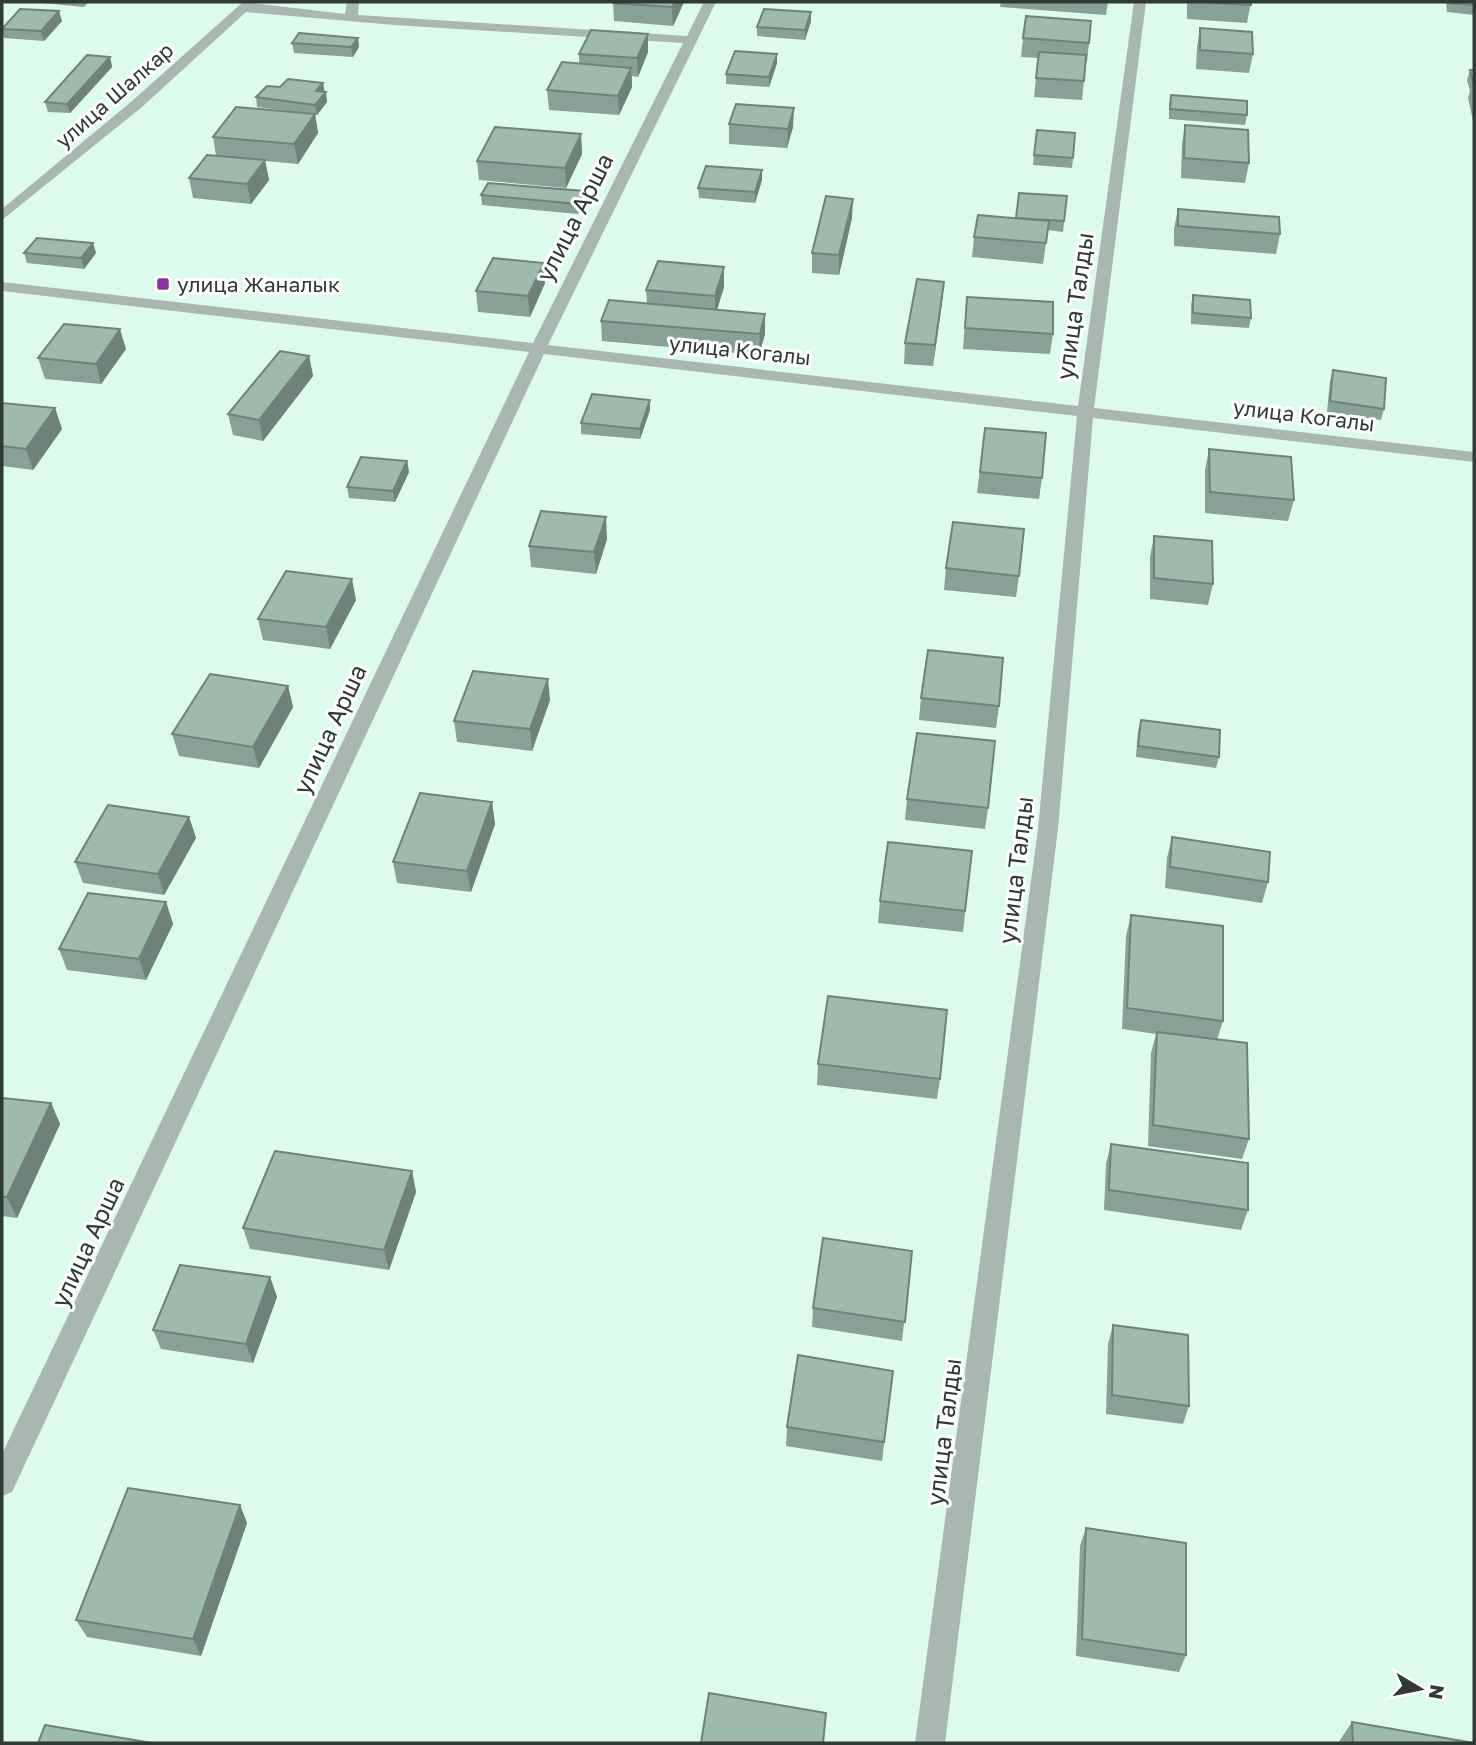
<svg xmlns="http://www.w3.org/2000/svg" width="1476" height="1745" viewBox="0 0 1476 1745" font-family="'Golos Text',sans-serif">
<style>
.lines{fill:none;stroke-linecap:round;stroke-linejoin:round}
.minor{fill:#aab7b1;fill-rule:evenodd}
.wall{fill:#88a095}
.shaded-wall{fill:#6f8279}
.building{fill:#9ebaad;stroke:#6f8279;stroke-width:2}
.poi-dot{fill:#8634a3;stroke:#fff;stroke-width:2.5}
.labels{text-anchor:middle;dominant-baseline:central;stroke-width:6;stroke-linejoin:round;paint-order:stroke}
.far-street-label{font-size:21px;fill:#2f3a35;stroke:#fff}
.far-poi-label{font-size:21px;fill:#2f3a35;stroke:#fff;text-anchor:start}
.street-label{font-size:24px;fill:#2f3a35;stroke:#fff}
</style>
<rect width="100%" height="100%" fill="#ddfbed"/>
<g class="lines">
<polygon class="minor" points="243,2 345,14 347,2 359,2 358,15 687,36 704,2 716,2 548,345 1078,406 1134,2 1146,2 1094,408 1474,452 1474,462 1093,418 1058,829 945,1743 915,1743 1038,829 1077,416 544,354 12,1492 2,1496 2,1454 529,352 2,291 2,282 533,343 683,43 394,25 246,12 142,107 2,220 2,209 132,101"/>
</g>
<g class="wall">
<polygon points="42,2 89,2 84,7 42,3"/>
<polygon points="613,2 684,2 673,26 614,21"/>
<polygon points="1001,2 1108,2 1106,15 1000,7"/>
<polygon points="1187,2 1251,2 1247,23 1187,19"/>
<polygon points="1446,2 1474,2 1474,15 1447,12"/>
<polygon points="62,21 44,41 4,38 2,30 2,28"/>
<polygon points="811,21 805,40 757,36 757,27"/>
<polygon points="1200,28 1253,54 1249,73 1196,69 1197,47"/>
<polygon points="648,34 648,52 638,77 632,76 632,87 619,115 549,110 547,90 579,63 579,54"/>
<polygon points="358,38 359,47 353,57 294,53 292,43"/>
<polygon points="1023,38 1089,43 1087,62 1086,62 1082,100 1034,97 1038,58 1021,57"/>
<polygon points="110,57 112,67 70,113 48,112 45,102"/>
<polygon points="777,63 769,87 726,84 726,74"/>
<polygon points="1470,70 1474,70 1474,121 1473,121 1468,98 1470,91 1467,80"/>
<polygon points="323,83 327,102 317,115 315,114 318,133 298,164 265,161 269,180 251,204 193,198 189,178 216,156 213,137 310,114 257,107 256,97 280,87"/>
<polygon points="1171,95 1247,115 1245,125 1169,119 1169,105"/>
<polygon points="729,124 793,127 787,148 729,144"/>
<polygon points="1185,125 1249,163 1245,183 1181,178 1182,144"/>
<polygon points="581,134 582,154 566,188 479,180 477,161"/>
<polygon points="1034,155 1073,158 1072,168 1033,165"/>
<polygon points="762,180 755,203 699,198 698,188"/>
<polygon points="584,191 584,201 578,214 482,205 481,195"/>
<polygon points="1067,196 1063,232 1048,230 1043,264 972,257 974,237"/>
<polygon points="1178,209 1280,234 1276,254 1174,246 1174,229"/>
<polygon points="852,218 839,275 812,273 812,253"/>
<polygon points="93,243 96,253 84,269 27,263 24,253"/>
<polygon points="944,282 942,302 933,366 904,364 905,343"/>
<polygon points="545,283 530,317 478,312 476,291"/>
<polygon points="724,287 717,310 765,334 759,355 602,341 601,321 647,304 646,290"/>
<polygon points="1193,295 1251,318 1249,328 1191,324 1191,305"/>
<polygon points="967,297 1053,334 1050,354 963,349"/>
<polygon points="126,349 101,384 45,379 38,358"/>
<polygon points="309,356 313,376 263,441 233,435 228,414"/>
<polygon points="1333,370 1384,409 1381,420 1327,412 1330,381"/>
<polygon points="650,400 650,410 640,439 581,434 581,423"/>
<polygon points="2,403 55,408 62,429 33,470 2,466"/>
<polygon points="985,428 1042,478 1039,499 977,493"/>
<polygon points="1209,449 1294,500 1288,521 1205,513 1205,470"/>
<polygon points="407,461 409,472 395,502 349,498 347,487"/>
<polygon points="1154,536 1213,584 1208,605 1150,599 1150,557"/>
<polygon points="607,539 596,574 531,567 529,546"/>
<polygon points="946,568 1019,576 1016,597 944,590"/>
<polygon points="356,600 330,649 263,640 258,619"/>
<polygon points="288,686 293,707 259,768 179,756 172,734"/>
<polygon points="921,698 999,706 996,728 919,720"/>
<polygon points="550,700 532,751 457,742 454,721"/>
<polygon points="1141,720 1219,757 1216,768 1136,757 1138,731"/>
<polygon points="907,799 988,808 985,829 905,820"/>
<polygon points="492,802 495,824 471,892 397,883 393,862"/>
<polygon points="189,817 196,838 164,895 83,883 75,862"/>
<polygon points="1172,837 1268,882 1262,903 1165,888 1167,858"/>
<polygon points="972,851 963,932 878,923 880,901"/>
<polygon points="166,902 173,924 146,980 67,970 59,949"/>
<polygon points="1131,915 1223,1021 1217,1040 1249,1139 1242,1159 1148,1146 1151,1053 1156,1034 1122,1029 1126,936"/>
<polygon points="818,1064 940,1079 937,1099 817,1085"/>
<polygon points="2,1098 51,1103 60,1124 17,1218 2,1216"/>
<polygon points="1111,1144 1248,1210 1241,1230 1104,1210 1106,1164"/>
<polygon points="412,1171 416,1192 389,1270 250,1249 243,1228"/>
<polygon points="912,1251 902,1341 812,1327 813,1308"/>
<polygon points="270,1277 277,1297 253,1363 161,1349 153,1330"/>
<polygon points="1113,1325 1189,1406 1183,1424 1106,1414 1108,1344"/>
<polygon points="893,1371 882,1461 786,1446 787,1427"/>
<polygon points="240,1505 247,1523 201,1656 87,1637 76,1620"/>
<polygon points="1086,1528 1186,1655 1179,1672 1076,1656 1080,1546"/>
<polygon points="1352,1722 1474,1743 1338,1743"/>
</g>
<g class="shaded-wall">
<polygon points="675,2 684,2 673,26 672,7"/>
<polygon points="59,11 62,21 44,41 41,31"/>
<polygon points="811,12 811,21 805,40 805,30"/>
<polygon points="648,34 648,52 638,77 637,58"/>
<polygon points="358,38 359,47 353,57 351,47"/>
<polygon points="777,54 777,63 769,87 769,77"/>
<polygon points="110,57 112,67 70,113 67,104"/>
<polygon points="631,68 632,87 619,115 618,96"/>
<polygon points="323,83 324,93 316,91"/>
<polygon points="326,92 327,102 317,115 315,105"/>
<polygon points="794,108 793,127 787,148 788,129"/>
<polygon points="315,114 318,133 298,164 294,144"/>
<polygon points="581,134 582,154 566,188 565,168"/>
<polygon points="265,160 269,180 251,204 247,184"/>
<polygon points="762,170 762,180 755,203 755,192"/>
<polygon points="584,191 584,201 578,214 578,204"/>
<polygon points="853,199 852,218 839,275 839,255"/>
<polygon points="93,243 96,253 84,269 81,258"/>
<polygon points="544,263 545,283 530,317 528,296"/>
<polygon points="724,267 724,287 715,316 715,296"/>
<polygon points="944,282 942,302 933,366 935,345"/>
<polygon points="765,314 765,334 759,355 760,334"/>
<polygon points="120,329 126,349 101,384 96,364"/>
<polygon points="309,356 313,376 263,441 259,420"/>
<polygon points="650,400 650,410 640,439 640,429"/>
<polygon points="55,408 62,429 33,470 26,449"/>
<polygon points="407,461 409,472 395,502 393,491"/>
<polygon points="606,517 607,539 596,574 594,552"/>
<polygon points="352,579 356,600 330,649 326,627"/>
<polygon points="548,679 550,700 532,751 530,729"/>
<polygon points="288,686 293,707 259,768 253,747"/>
<polygon points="492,802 495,824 471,892 467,871"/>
<polygon points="189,817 196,838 164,895 158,874"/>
<polygon points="166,902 173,924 146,980 139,959"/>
<polygon points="51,1103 60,1124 17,1218 7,1197"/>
<polygon points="412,1171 416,1192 389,1270 384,1250"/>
<polygon points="270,1277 277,1297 253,1363 246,1344"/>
<polygon points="240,1505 247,1523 201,1656 193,1639"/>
</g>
<g class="building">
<polygon points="613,2 675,2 672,7 613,3"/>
<polygon points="1203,2 1251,2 1251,5"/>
<polygon points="1450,2 1474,2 1474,5 1450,3"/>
<polygon points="20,9 59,11 41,31 2,29"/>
<polygon points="764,9 811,12 805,30 757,27"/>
<polygon points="1026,16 1091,21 1089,43 1023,38"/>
<polygon points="1200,28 1252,32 1253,54 1200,50"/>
<polygon points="591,30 648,34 637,58 579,54"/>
<polygon points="299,33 358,38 351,47 292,43"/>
<polygon points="735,51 777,54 769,77 726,74"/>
<polygon points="1039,52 1086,55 1084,81 1036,78"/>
<polygon points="87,55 110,57 67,104 45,102"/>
<polygon points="562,62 631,68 618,96 547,90"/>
<polygon points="1470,70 1474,70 1474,79 1473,82"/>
<polygon points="288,79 323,83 316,91 326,92 315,105 256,97 267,86 280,87"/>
<polygon points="1171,95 1247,101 1247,115 1170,109"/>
<polygon points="736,104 794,108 788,129 729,124"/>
<polygon points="236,107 315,114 294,144 213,137"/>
<polygon points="1185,125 1248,130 1249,163 1184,158"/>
<polygon points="495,127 581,134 565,168 477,161"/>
<polygon points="1037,130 1075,133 1073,158 1034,155"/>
<polygon points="207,155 265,160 247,184 189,178"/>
<polygon points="706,166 762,170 755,192 698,188"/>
<polygon points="488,183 584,191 578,204 481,195"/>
<polygon points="1019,193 1067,196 1064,221 1016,218"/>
<polygon points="826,196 853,199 839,255 812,253"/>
<polygon points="1178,209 1279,217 1280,234 1178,226"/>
<polygon points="978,215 1049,221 1046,243 974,237"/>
<polygon points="37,238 93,243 81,258 24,253"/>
<polygon points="493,258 544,263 528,296 476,291"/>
<polygon points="658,261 724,267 715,296 646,290"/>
<polygon points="917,279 944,282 935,345 905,343"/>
<polygon points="1193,295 1250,300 1251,318 1193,313"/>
<polygon points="967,297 1053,302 1053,334 965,328"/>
<polygon points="609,300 765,314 760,334 601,321"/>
<polygon points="64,324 120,329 96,364 38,358"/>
<polygon points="280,351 309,356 259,420 228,414"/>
<polygon points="1333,370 1386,378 1384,409 1330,401"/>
<polygon points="592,394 650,400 640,429 581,423"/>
<polygon points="2,403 55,408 26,449 2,446"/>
<polygon points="985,428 1046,433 1042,478 980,472"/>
<polygon points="1209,449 1291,457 1294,500 1210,492"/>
<polygon points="361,457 407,461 393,491 347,487"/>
<polygon points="541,511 606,517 594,552 529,546"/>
<polygon points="953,522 1024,529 1019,576 946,568"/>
<polygon points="1154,536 1212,541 1213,584 1154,578"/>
<polygon points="286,571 352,579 326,627 258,619"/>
<polygon points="928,650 1003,658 999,706 921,698"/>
<polygon points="473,671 548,679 530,729 454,721"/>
<polygon points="210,674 288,686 253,747 172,734"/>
<polygon points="1141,720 1220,730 1219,757 1138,746"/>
<polygon points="917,733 995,741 988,808 907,799"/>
<polygon points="420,793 492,802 467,871 393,862"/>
<polygon points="108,805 189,817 158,874 75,862"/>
<polygon points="1172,837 1270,852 1268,882 1170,867"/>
<polygon points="888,842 972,851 965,911 880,901"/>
<polygon points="88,893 166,902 139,959 59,949"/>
<polygon points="1131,915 1223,926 1223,1021 1127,1008"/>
<polygon points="828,996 947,1010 940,1079 818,1064"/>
<polygon points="1157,1032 1247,1043 1249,1139 1153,1125"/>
<polygon points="2,1098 51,1103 7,1197 2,1197"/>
<polygon points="1111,1144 1248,1163 1248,1210 1109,1190"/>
<polygon points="275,1151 412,1171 384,1250 243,1228"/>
<polygon points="823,1238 912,1251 905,1322 813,1308"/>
<polygon points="180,1265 270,1277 246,1344 153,1330"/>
<polygon points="1113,1325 1188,1335 1189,1406 1112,1395"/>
<polygon points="798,1355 893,1371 884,1442 787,1427"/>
<polygon points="128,1488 240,1505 193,1639 76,1620"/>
<polygon points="1086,1528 1186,1543 1186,1655 1082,1639"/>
<polygon points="709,1693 826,1713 823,1743 701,1743"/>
<polygon points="1352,1722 1474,1743 1353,1743"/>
<polygon points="45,1725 152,1743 38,1743"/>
</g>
<rect class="poi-dot" x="156" y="277" width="14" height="14" rx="3.5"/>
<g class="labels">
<g class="far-street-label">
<text transform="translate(114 95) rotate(-41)">улица Шалкар</text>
<text transform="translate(740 350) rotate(6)">улица Когалы</text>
<text transform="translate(1304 415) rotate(7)">улица Когалы</text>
</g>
<g class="far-poi-label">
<text x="177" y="284">улица Жаналык</text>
</g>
<g class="street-label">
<text transform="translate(574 217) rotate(-63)">улица Арша</text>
<text transform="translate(1074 306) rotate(-82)">улица Талды</text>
<text transform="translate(329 729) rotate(-65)">улица Арша</text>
<text transform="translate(1015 870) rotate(-83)">улица Талды</text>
<text transform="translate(87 1242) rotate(-65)">улица Арша</text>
<text transform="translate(943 1432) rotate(-83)">улица Талды</text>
</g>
</g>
<rect width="1476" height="1745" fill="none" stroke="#2f3a35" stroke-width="7"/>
<g transform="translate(1420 1689) rotate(100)" stroke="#ffffff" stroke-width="5" paint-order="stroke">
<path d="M0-5L12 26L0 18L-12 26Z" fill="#2f3a35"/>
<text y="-10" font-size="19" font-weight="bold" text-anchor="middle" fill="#2f3a35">N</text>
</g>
</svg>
